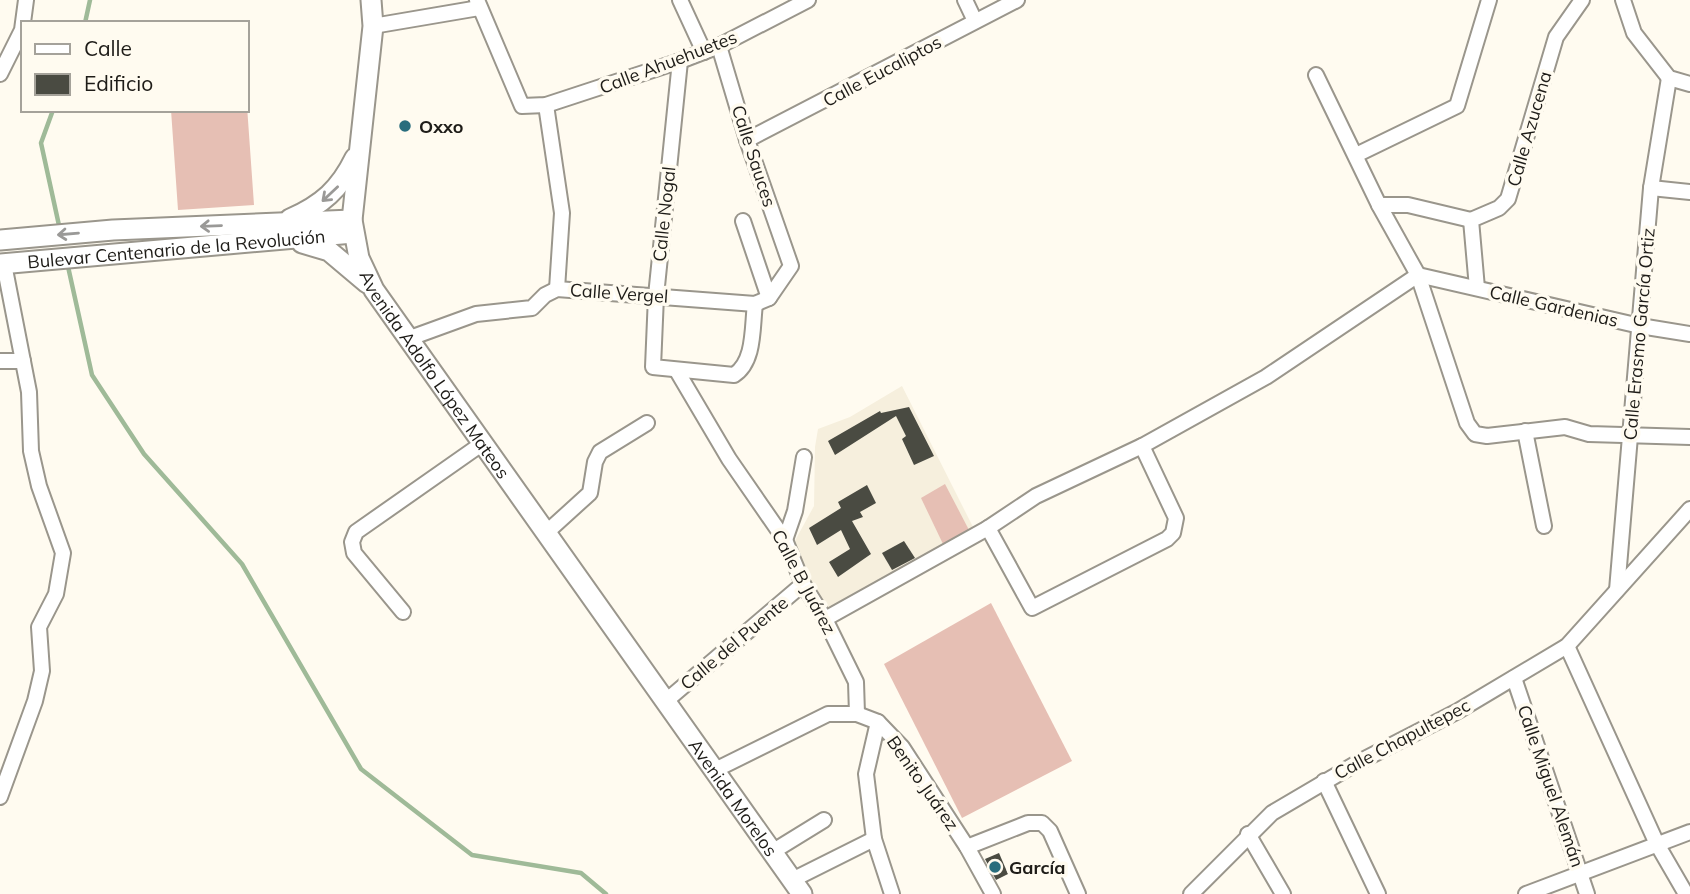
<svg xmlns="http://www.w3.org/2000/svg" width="1690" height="894" viewBox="0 0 1690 894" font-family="Mulish,sans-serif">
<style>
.built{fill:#f6efdd}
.pitch{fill:#e6bfb4}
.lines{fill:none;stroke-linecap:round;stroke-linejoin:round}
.stream{stroke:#9fba98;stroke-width:4.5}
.building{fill:#4a4b42}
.street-casing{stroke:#9a968c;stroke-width:18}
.secondary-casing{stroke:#9a968c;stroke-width:23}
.street{stroke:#fff;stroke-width:14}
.secondary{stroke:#fff;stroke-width:19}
.oneway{stroke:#9a9997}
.poi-dot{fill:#296d7d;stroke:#fffbf0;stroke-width:2.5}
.labels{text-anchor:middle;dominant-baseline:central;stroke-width:7;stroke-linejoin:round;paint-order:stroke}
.street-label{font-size:18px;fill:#1e1c18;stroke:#fffbf0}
.poi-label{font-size:18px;font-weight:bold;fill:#1e1c18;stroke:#fffbf0;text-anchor:start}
</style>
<rect width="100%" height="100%" fill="#fffbf0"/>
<polygon class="built" points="902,386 974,529 827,613 791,548 814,506 815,447 818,429 850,417"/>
<g class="pitch">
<polygon points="247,106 254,205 178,210 171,110 247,110"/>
<polygon points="945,484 969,530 943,544 921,498"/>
<polygon points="991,603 1072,761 962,818 884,664"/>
</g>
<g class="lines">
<g class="stream">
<polyline points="85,23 90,0"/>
<polyline points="53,110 41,143 60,230"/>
<polyline points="67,262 92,375 144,454 242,564 361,769 472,855 581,873 606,894"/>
</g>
</g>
<g class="building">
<polygon points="909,407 934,456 914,465 902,439 906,436 896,416 835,455 828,441 880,411 881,413"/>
<polygon points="867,485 876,503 860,512 863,517 852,521 871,554 838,577 829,562 850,549 841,530 817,545 809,528 841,508 838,502"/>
<polygon points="904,541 915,558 892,570 882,553"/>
<polygon points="999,853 1008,874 996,880 985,859"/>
</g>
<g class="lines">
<defs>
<g id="street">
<polyline points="477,0 522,106 546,105 680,61 719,46 808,0"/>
<polyline points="680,0 704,52"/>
<polyline points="965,0 975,21"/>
<polyline points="1623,0 1634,33 1669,78 1690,84"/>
<polyline points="373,26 479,8"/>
<path d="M680 61 656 296 653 367 734 375C755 362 752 327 755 304"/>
<polyline points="0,74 22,30 26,0"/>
<polyline points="1316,75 1379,205 1418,275 1467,423 1475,434 1487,436 1565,427 1589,434 1690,437"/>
<polyline points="546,105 562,213 557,289"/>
<polyline points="747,140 1017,0"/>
<polyline points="1356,155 1457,106 1489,0"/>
<polyline points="1651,188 1690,192"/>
<polyline points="1379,205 1408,205 1471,220"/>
<polyline points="743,221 769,298"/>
<polyline points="1477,288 1471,220 1499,208 1508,199 1556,37 1582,0"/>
<polyline points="410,338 476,314 532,308 545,295 557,289 755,304 769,298 791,266 747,140 719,46"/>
<polyline points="0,361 23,361"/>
<polyline points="677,371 729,459 785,540 803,584 825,619 856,682 857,714"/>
<polyline points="1525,431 1544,526"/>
<polyline points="988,528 1032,608 1167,539 1173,533 1176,518 1142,446"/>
<polyline points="547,532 590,493 595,462 600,452 647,423"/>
<polyline points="785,540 795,511 804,457"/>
<polyline points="1617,590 1651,188 1669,78"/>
<polyline points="403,612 354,553 352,542 356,532 483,443"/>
<polyline points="825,619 988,528 1036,496 1142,446 1266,377 1418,275 1640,326 1690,334"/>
<polyline points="1567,646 1657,844 1686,894"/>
<polyline points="1514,678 1587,894"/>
<polyline points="666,701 803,584"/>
<polyline points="878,722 866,774 874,839 892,894"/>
<polyline points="713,771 828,714 857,714 878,722 902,747 967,847 993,894"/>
<polyline points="1324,781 1378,894"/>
<polyline points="0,797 35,701 42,671 39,627 56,594 63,553 39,486 31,451 29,392 4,264"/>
<polyline points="1248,834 1283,894"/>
<polyline points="967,847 1028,823 1042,823 1050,831 1078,894"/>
<polyline points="772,852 824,820"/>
<polyline points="792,880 874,839"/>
<polyline points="1191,894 1272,813 1357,763 1458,711 1567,646 1690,509"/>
<polyline points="1526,894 1690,832"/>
</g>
<g id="secondary">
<path id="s1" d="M371 0 373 26 352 220 359 258 374 290 802 894"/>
<path d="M290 219C322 205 340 189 355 158"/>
<polyline points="0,240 113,230 352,220"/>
<polyline points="302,243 329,251 367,283"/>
<path id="s2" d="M0 264 353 233"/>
</g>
</defs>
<use href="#street" class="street-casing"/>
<use href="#secondary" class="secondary-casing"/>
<use href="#street" class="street"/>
<use href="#secondary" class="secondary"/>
</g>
<defs><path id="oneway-shaft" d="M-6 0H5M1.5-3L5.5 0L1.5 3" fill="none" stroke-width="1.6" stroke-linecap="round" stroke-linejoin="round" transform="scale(1.75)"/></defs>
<g class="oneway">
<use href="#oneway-shaft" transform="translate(330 194) rotate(137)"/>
<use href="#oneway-shaft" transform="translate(211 226) rotate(178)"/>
<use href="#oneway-shaft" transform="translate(68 234) rotate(175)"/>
</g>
<g class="poi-dot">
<circle cx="405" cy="126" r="7"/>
<circle cx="995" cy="867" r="7"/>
</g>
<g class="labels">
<g class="street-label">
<text transform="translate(668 62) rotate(-21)">Calle Ahuehuetes</text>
<text transform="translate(882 71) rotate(-28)">Calle Eucaliptos</text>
<text transform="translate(1529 129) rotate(-74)">Calle Azucena</text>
<text transform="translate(754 156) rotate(72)">Calle Sauces</text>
<text transform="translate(664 214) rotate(-84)">Calle Nogal</text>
<text stroke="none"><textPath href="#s2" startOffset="177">Bulevar Centenario de la Revolución</textPath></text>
<text transform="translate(619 293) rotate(4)">Calle Vergel</text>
<text transform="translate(1554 306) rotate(13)">Calle Gardenias</text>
<text transform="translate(1639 334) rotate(-85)">Calle Erasmo García Ortiz</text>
<text stroke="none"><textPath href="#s1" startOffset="399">Avenida Adolfo López Mateos</textPath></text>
<text transform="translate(804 582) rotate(62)">Calle B Juárez</text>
<text transform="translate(734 643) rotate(-40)">Calle del Puente</text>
<text transform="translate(1402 739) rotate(-28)">Calle Chapultepec</text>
<text transform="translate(923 783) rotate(55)">Benito Juárez</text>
<text transform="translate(1551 786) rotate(71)">Calle Miguel Alemán</text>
<text stroke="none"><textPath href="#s1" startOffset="917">Avenida Morelos</textPath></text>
</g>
<g class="poi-label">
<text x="419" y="126">Oxxo</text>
<text x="1009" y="867">García</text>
</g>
</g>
<rect x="21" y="21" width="228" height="91" fill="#fffbf0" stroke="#a5a29a" stroke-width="2"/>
<rect x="35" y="44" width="35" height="10" fill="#ffffff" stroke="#a5a29a" stroke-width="2"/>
<text x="84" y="56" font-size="21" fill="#1e1c18">Calle</text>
<rect x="35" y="74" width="35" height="21" fill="#4a4b42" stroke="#a5a29a" stroke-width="2"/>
<text x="84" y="91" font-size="21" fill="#1e1c18">Edificio</text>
</svg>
